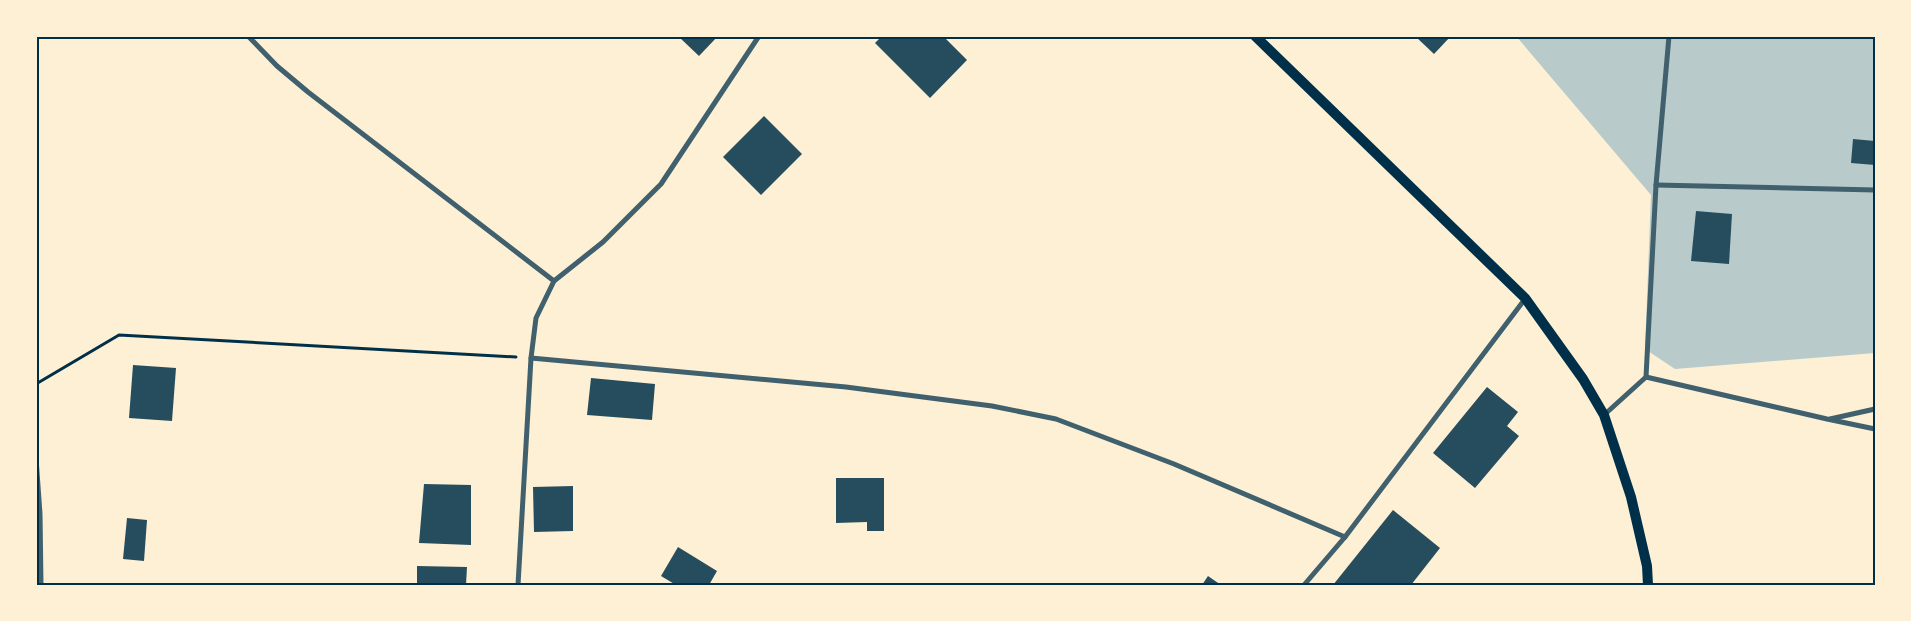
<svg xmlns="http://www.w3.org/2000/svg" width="1911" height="621" viewBox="0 0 1911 621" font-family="Ubuntu,sans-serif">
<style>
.green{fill:#b9caca}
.building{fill:#264d5e}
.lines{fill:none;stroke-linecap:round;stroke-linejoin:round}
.path{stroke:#003049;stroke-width:3}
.minor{stroke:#3f606c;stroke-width:5}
.secondary{stroke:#003049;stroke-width:10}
.neatline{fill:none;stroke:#003049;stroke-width:2}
</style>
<rect width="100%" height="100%" fill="#fdf0d5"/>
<polygon class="green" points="1516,36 1875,36 1875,353 1675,369 1645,349 1651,195"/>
<g class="building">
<polygon points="678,36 718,36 699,56"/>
<polygon points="882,36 943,36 967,60 930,98 875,43"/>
<polygon points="1415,36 1451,36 1434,54"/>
<polygon points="764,116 802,154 761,195 723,157"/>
<polygon points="1853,139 1875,141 1875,165 1851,163"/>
<polygon points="1696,211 1732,214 1729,264 1691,261"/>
<polygon points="133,365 176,368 172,421 129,418"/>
<polygon points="591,378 655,384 652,420 587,415"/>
<polygon points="1487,387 1518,412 1507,426 1519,436 1475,488 1433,453"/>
<polygon points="836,478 884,478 884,531 867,531 867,522 836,523"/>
<polygon points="424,484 471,485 471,545 419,543"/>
<polygon points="573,486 573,531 534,532 533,487"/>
<polygon points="1393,510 1440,548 1411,585 1333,585"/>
<polygon points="127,518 147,520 144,561 123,559"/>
<polygon points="678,547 717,571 709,585 676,585 661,576"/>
<polygon points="417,566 467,567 466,585 417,585"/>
<polygon points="1208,576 1221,585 1202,585"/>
</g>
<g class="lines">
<polyline class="path" points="36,384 119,335 516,357"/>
<g class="minor">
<polyline points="248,36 277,66 308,92 554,281"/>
<polyline points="1656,185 1875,190"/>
<polyline points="531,358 846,387 992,406 1056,419 1174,464 1345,537"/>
<polyline points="1646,377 1827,419 1875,429"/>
<polyline points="1604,415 1646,377 1656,185 1669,36"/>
<polyline points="1830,419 1875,409"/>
<polyline points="36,458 40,514 41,585"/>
<polyline points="518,585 531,358 536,318 554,281 603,242 661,184 759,36"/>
<polyline points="1304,585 1345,537 1525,299"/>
</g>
<polyline class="secondary" points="1255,36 1525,298 1583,379 1604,415 1631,497 1647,566 1648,585"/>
</g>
<rect width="1911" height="621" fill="none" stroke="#fdf0d5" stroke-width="75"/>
<rect x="38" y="38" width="1836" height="546" class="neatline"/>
</svg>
